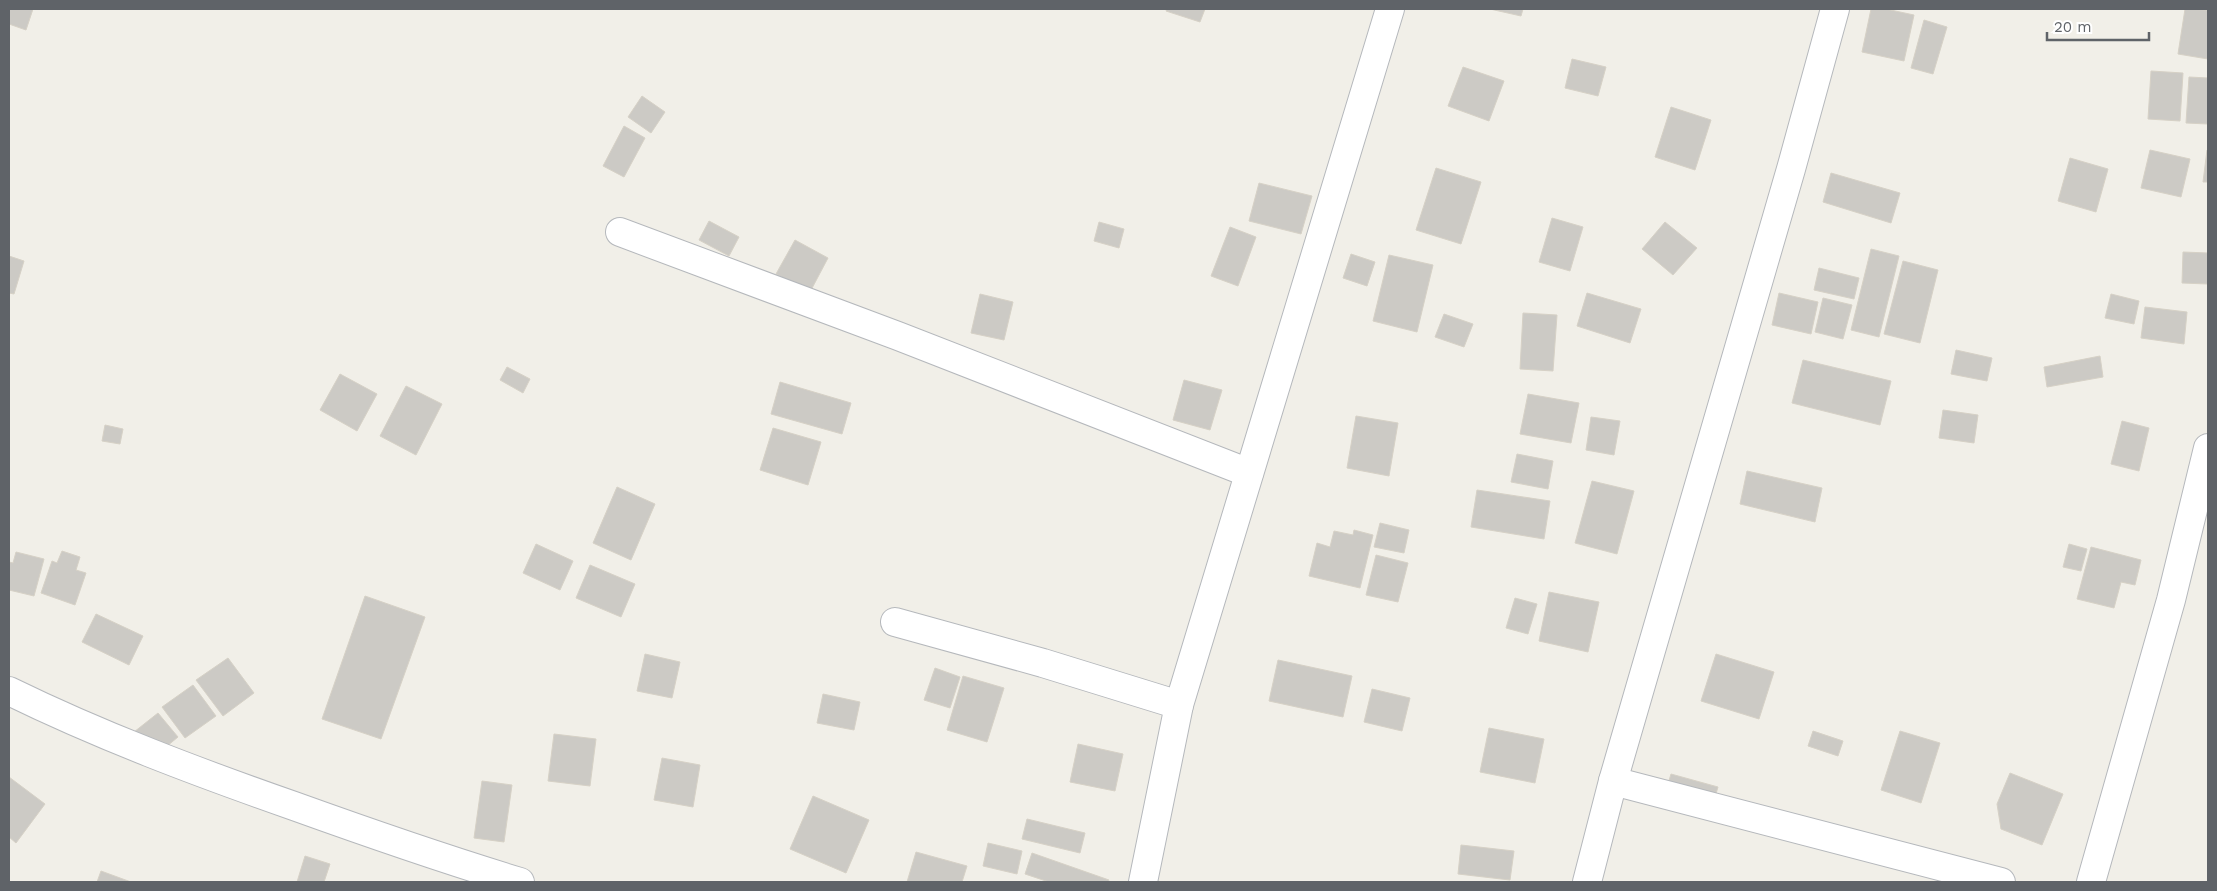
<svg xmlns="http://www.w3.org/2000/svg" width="2217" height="891" viewBox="0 0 2217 891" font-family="'Work Sans',sans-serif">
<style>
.building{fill:#cccac5;stroke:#d6d1c6}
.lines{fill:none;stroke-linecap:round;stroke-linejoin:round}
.minor-casing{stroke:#b5b8bc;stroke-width:30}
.minor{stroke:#fff;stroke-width:28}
</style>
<rect width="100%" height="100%" fill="#f1efe8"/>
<g class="building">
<polygon points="9,9 33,9 26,30 9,24"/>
<polygon points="1167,9 1205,9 1200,22 1166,11"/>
<polygon points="1490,9 1523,9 1521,16"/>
<polygon points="1871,9 1886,9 1914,15 1904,61 1862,52"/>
<polygon points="2185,9 2208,10 2208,59 2178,54"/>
<polygon points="1924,20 1947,27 1933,74 1911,68"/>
<polygon points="1572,59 1606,67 1598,96 1565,88"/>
<polygon points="1463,67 1504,81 1489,121 1448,106"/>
<polygon points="2151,71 2183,73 2180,121 2148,119"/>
<polygon points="2189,77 2208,78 2208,124 2186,123"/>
<polygon points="642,96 665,112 651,133 628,117"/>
<polygon points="1671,107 1711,120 1695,170 1655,157"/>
<polygon points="624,126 645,138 624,177 603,166"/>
<polygon points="2150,150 2190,159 2181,197 2141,188"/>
<polygon points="2207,150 2208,150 2208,182 2203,182"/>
<polygon points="2070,158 2108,169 2096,212 2058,201"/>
<polygon points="1436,168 1481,182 1461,244 1416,230"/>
<polygon points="1831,173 1900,193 1891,223 1823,202"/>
<polygon points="1259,183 1312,196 1301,234 1249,221"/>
<polygon points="1552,218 1583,227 1570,271 1539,262"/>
<polygon points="709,221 739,237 729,256 699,240"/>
<polygon points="1099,222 1124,229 1119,248 1094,241"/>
<polygon points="1665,222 1697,248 1673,275 1642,249"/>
<polygon points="1230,227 1256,237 1238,286 1211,276"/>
<polygon points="795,240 828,258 810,292 776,274"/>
<polygon points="1871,249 1899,256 1879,337 1851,330"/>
<polygon points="2183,252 2208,253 2208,284 2182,283"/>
<polygon points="1351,254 1375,262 1367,286 1343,278"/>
<polygon points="1389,255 1433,265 1417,332 1373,321"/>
<polygon points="9,256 24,261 14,294 9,293"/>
<polygon points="1903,261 1938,270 1920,343 1884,334"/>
<polygon points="1819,268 1859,278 1854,299 1814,290"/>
<polygon points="1587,293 1641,309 1630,343 1577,326"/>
<polygon points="1779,293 1818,302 1811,334 1772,325"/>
<polygon points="980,294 1013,302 1004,340 971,333"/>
<polygon points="2111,294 2139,301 2134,324 2105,318"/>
<polygon points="1823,298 1852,305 1843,339 1815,332"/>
<polygon points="2145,307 2187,312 2184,344 2141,338"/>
<polygon points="1523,313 1557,315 1553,371 1520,369"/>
<polygon points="1444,314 1473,324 1464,347 1435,337"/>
<polygon points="1956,350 1992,358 1987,381 1951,374"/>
<polygon points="2100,356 2103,377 2047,387 2044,367"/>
<polygon points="1803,360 1891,381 1880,425 1792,403"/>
<polygon points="507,367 530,379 523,393 500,380"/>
<polygon points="340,374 377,394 357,431 320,410"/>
<polygon points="1184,380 1222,390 1210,430 1173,420"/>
<polygon points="780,382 851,403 842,434 771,414"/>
<polygon points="406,386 442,404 416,455 380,436"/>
<polygon points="1528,394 1579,403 1571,443 1520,434"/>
<polygon points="1943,410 1978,415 1974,443 1939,438"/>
<polygon points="1356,416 1398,423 1389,476 1347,468"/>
<polygon points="1591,417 1620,421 1614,455 1586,450"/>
<polygon points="2122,421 2149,428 2139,471 2111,464"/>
<polygon points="105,425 123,429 120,444 102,441"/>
<polygon points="773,428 821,442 808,485 760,470"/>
<polygon points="1517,454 1553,461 1548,489 1511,482"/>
<polygon points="1747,471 1822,488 1815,522 1740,504"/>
<polygon points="1592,481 1634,491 1617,554 1575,543"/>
<polygon points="617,487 655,504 631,560 593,543"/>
<polygon points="1477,490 1550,501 1544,539 1471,527"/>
<polygon points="1380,523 1409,530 1404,553 1374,547"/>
<polygon points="1354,530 1373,535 1360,588 1309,576 1317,543 1330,547 1334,531 1353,535"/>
<polygon points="536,544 573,561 560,590 523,573"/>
<polygon points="2069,544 2087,549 2081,571 2063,567"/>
<polygon points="2091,547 2141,560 2135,585 2121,582 2114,608 2077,599"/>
<polygon points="62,551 80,557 76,570 86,573 75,605 41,593 52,561 57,563"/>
<polygon points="16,552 44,559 34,596 9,590 9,562 13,563"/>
<polygon points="1376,555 1408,563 1398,602 1366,595"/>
<polygon points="590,565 635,584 621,617 576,598"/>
<polygon points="1549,592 1599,602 1588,652 1539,641"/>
<polygon points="365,596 425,617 381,739 322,719"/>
<polygon points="1515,598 1537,604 1528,634 1506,628"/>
<polygon points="96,614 143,636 129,665 82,642"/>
<polygon points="645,654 680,662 672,698 637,691"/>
<polygon points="1716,654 1774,672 1759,719 1701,701"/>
<polygon points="228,658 254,693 223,716 196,680"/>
<polygon points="1278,660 1352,676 1343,717 1269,701"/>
<polygon points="935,668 960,677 950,708 924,700"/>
<polygon points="963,676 1004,688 987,742 947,730"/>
<polygon points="193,685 216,716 185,738 162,707"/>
<polygon points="1372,689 1410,698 1402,731 1364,722"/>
<polygon points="823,694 860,702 854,730 817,723"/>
<polygon points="158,713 178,737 155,756 134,732"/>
<polygon points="1489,728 1544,739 1535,783 1480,772"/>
<polygon points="1813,731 1843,741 1838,756 1808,746"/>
<polygon points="1900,731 1940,743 1921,803 1881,790"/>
<polygon points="554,734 596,739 590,786 548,781"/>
<polygon points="1078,744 1123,754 1115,791 1070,782"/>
<polygon points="662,758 700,765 693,807 654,800"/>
<polygon points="2010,773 2063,794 2042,845 2001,829 1997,804"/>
<polygon points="1671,774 1718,787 1712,807 1665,794"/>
<polygon points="9,777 45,804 16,843 9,837"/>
<polygon points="482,781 512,785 504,842 474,838"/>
<polygon points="813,796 869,820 846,873 790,849"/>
<polygon points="1027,819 1085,833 1080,853 1022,839"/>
<polygon points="988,843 1022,851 1017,874 983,866"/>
<polygon points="1461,845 1514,851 1510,880 1458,874"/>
<polygon points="916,852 967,866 962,882 907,882"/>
<polygon points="1032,853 1109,880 1108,882 1049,882 1025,874"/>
<polygon points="305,856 330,864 324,882 297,882"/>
<polygon points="101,871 131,882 97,882"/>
</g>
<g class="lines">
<defs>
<g id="minor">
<polyline points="620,232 898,336 1249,473"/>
<polyline points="895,622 1043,663 1179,705"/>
<path d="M9 691C101 736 197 772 294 806 369 833 444 859 520 882"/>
<polyline points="1613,781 2001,882"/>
<polyline points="1143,882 1179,705 1390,9"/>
<polyline points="1587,882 1613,781 1791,169 1835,9"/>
<polyline points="2091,882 2171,600 2208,448"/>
</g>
</defs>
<use href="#minor" class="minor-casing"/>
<use href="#minor" class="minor"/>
</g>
<rect width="2217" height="891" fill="none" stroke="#5f6368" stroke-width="20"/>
<path d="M2047 32v8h102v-8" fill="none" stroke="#5f6368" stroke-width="2.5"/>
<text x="2054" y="32" font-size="15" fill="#5f6368" stroke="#ffffff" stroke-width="4" paint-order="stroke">20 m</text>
</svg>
